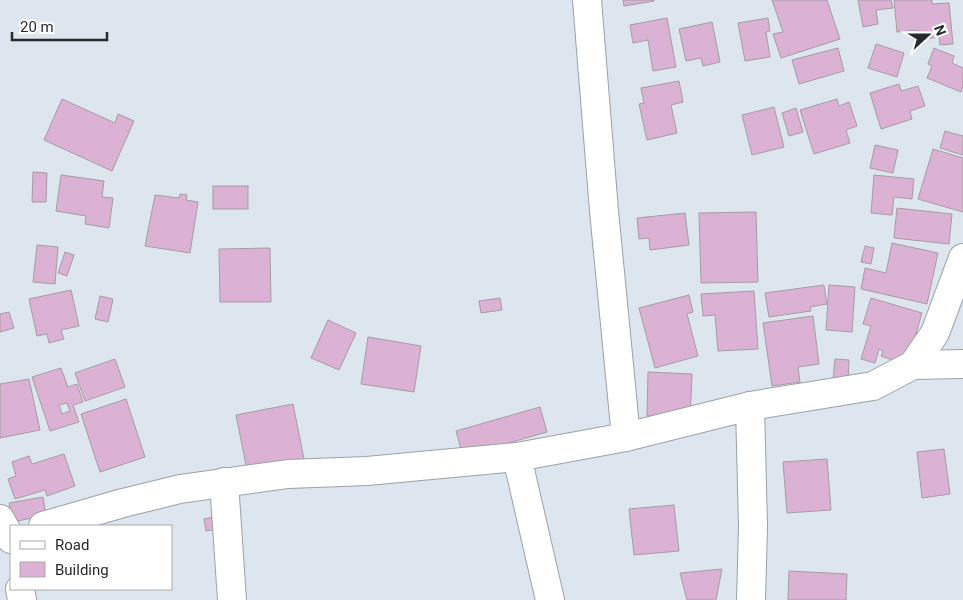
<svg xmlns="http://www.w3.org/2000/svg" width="963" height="600" viewBox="0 0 963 600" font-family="Roboto,sans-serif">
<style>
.building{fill:#dcb2d4;stroke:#a59ca3;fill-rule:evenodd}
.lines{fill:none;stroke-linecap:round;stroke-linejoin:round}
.street-casing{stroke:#9aa1a9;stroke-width:30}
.street{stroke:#fff;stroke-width:28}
</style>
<rect width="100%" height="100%" fill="#dde6ee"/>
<g class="building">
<polygon points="623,0 654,0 654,1 624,6"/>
<polygon points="772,0 827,0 840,39 781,58 773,34 783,32"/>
<polygon points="858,0 891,0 893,8 876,10 878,24 863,27"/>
<polygon points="894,0 932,0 932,4 949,3 953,44 940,45 939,37 918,40 918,30 897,32"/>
<polygon points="667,18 676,67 653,71 648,40 633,43 630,25"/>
<polygon points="768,18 770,31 766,32 770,57 745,61 738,23"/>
<polygon points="712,22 720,62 703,66 701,58 686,61 679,29"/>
<polygon points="876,44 904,53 897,77 868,68"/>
<polygon points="838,48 844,71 799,84 792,60"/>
<polygon points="934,48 954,56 952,63 963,68 963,86 961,92 927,78 932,66 928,64"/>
<polygon points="679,81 683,102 671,105 677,133 647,140 639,104 644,103 641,88"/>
<polygon points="899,84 901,91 918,86 925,106 910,111 912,119 881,129 870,93"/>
<polygon points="62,99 115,123 118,114 134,121 112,171 44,140"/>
<polygon points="837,99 839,106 849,102 857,126 846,130 850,143 814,154 800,110"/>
<polygon points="774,107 784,147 752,155 742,115"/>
<polygon points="796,108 803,132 789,136 782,113"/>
<polygon points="945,131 963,136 963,155 940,148"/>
<polygon points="875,145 898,150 893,173 870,168"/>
<polygon points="933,149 963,158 963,212 918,199"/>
<polygon points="33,172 47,173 46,202 32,202"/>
<polygon points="61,175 104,181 102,197 113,198 109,228 85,224 86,216 56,211"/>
<polygon points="874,175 914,179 912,199 894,197 892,215 871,213"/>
<rect x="213" y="186" width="35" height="23"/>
<polygon points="180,194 187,195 186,200 198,202 190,253 145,246 155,195 179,198"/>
<polygon points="897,208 952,214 949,244 894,238"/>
<polygon points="756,212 758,282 701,283 699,213"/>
<polygon points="685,213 689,245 650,250 649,238 639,239 637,218"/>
<polygon points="892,243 938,253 927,304 861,289 865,268 886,273"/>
<polygon points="37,245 58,247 55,284 33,282"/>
<polygon points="865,246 874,248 871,264 861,262"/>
<polygon points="270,248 271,302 220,302 219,249"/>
<polygon points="65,252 74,255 67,276 58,273"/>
<polygon points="824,285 827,304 810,307 811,311 769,317 765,293"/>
<polygon points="829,285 855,287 852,332 826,330"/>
<polygon points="71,290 79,326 61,330 64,339 49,343 47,334 37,336 29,299"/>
<polygon points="754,291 758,349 718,351 715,315 703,316 701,294"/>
<polygon points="689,295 693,312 687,314 698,356 655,368 639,308"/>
<polygon points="100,296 113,299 108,322 95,319"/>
<polygon points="500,298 502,310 481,313 479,301"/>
<polygon points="871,298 922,313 907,365 881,356 883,351 879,349 875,363 861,359 871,326 863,324"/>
<polygon points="9,312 14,328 0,332 0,314"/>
<polygon points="813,316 819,364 798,367 800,382 772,386 763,323"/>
<polygon points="328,320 356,333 339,370 311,358"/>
<polygon points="368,337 421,346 414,392 361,384"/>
<polygon points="115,359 125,387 85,401 75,373"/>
<polygon points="835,359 849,360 848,382 833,381"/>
<path d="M61 368 68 387 77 384 83 402 73 405 79 422 50 431 32 377ZM67 403 70 411 62 414 59 405Z"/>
<polygon points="648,372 692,374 690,418 647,416"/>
<polygon points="29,379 40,430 0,438 0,384"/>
<polygon points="126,399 145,457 100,472 81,414"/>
<polygon points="293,404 305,464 248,475 236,415"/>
<polygon points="540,407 547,432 463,456 456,431"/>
<polygon points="944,449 950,494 922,498 917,452"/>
<polygon points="64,454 75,486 47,496 45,490 15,499 8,479 16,476 12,462 29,456 32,464"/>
<polygon points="827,459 831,510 787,513 783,462"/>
<polygon points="43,497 46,515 13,522 9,503"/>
<polygon points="674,505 679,551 634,555 629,509"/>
<polygon points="224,515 226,527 206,531 204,519"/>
<polygon points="722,569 716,600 687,600 680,573"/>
<polygon points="789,571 847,574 846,600 788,600"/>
</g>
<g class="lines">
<defs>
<g id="street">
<polyline points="587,0 604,211 626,437"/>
<polyline points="913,365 963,364"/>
<polyline points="750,406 753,526 751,600"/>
<polyline points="517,457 550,600"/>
<polyline points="224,482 232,600"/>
<polyline points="0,519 11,539"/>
<polyline points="43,526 123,503 180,489 288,474 367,471 517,457 626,437 750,406 873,386 913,365 935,333 963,258"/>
<polyline points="20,589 22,600"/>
</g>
</defs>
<use href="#street" class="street-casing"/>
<use href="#street" class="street"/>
</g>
<rect x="10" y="525" width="162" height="65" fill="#ffffff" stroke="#a9aaab"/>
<rect x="20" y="541" width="25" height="8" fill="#ffffff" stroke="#a9aaab"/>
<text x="55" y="550" font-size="15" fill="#272a2d">Road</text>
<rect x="20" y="562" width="25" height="15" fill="#dcb2d4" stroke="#a9aaab"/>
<text x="55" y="575" font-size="15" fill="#272a2d">Building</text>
<g transform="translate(928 35) rotate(69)" stroke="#ffffff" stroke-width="4" paint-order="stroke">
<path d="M0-4L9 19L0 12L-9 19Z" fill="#272a2d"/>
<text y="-8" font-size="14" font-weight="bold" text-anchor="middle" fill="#272a2d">N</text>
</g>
<path d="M12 32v8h95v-8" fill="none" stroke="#272a2d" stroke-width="2.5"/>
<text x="20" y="32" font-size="15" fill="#272a2d" stroke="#ffffff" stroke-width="4" paint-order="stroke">20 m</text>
</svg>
